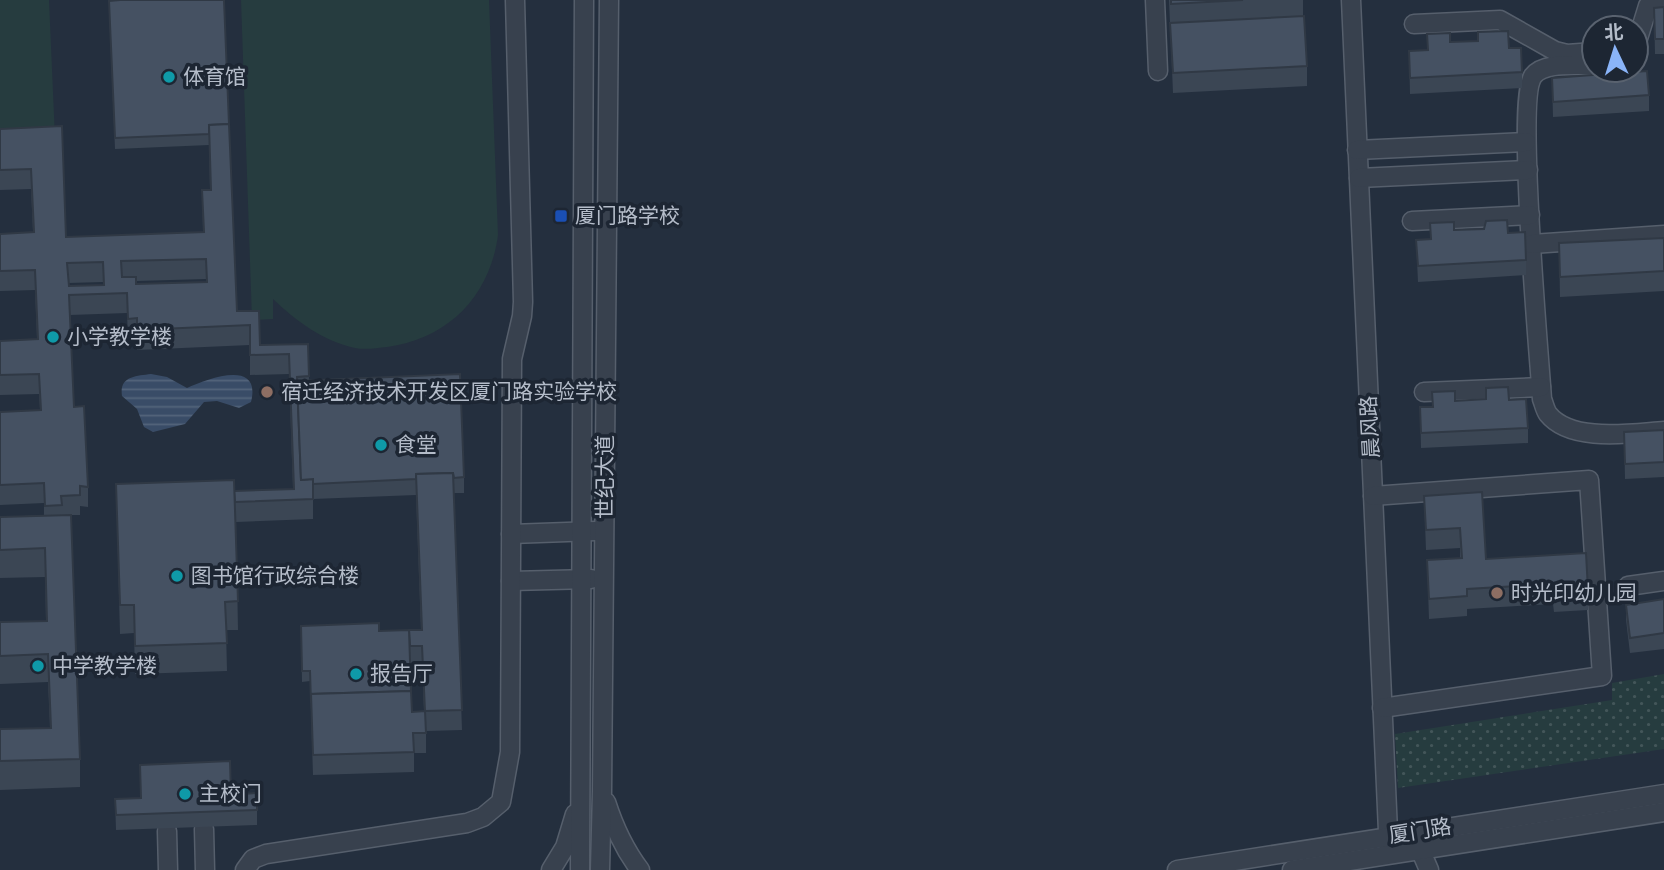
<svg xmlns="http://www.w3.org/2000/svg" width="1664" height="870" viewBox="0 0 1664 870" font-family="'Nunito Sans','Noto Sans SC',sans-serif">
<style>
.grass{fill:url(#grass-dots)}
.green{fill:#263c3f}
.water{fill:url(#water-rules)}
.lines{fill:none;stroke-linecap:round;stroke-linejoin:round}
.minor-casing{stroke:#565f6c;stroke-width:21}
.minor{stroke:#38414e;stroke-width:18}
.wall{fill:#3b4654;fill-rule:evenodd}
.building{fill:#455162;stroke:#303945;stroke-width:2;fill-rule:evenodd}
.culture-dot{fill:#0f9aa8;stroke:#1d2633;stroke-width:2.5}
.transit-dot{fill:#1a4fb4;stroke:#1d2633;stroke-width:2.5}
.education-dot{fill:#8d6e63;stroke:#1d2633;stroke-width:2.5}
.labels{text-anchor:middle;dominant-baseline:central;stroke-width:7;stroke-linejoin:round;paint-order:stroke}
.poi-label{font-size:21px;fill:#b4bcc9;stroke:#1d2633;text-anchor:start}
.street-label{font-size:21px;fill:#b4bcc9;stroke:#1d2633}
</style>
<defs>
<pattern id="grass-dots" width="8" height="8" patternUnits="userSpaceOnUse" patternTransform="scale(1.75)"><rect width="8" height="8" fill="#263c3f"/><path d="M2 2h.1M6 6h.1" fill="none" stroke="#435659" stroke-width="1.8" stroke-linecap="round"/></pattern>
<pattern id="water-rules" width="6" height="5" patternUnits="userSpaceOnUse" patternTransform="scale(1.75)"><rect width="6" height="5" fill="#394c67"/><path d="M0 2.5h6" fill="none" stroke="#53647b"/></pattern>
</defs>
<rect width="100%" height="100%" fill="#242f3e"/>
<polygon class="grass" points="1664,674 1664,749 1398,788 1395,734 1612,700 1612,683"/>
<g class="green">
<polygon points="0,0 49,0 55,138 0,141"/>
<path d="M241 0H489L498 235C490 296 448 339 387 347 377 348 365 350 355 348 323 341 296 321 273 299V319L252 320Z"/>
</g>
<path class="water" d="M151 374 167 377 187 388C207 379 262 358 251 402L239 408 217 401 204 402 185 424 153 432 144 427 137 409 122 396C119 376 136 376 151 374Z"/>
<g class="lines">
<defs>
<g id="minor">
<polyline points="1155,0 1158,71"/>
<polyline points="1351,0 1389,854"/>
<polyline points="1414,24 1500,20 1555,51 1567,54 1594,52"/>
<polyline points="1636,45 1648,6 1664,1"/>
<path d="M1594 65C1578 66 1544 61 1533 76 1516 100 1539 353 1542 399 1544 404 1545 410 1548 414 1571 443 1632 433 1664 431"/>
<polyline points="1357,150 1526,142"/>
<polyline points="1359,178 1528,170"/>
<polyline points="1412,221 1530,215"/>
<polyline points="1532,244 1664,235"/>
<polyline points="1424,392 1541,387"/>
<polyline points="1373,496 1589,480 1602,676 1382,708"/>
<polyline points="511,534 595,531"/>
<polyline points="511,581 591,579"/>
<polyline points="1628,586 1664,581"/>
<path d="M606 802C614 827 624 849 640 870"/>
<polyline points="204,829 205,870"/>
<polyline points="167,831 168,870"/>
<polyline points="1420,849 1429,870"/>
<polyline points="245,870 253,859 266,854 467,823 483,817 501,802 510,752 512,359 522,316 523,302 515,0"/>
<polyline points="551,870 565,847 575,814"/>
<polyline points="580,870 584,0"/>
<polyline points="600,870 602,791 609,0"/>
<polyline points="1177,870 1664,794"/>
<polyline points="1292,870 1664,812"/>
</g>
</defs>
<use href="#minor" class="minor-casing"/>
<use href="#minor" class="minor"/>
</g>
<g class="wall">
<path d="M224 0 237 311H259L260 345 308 344 309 381 464 477V493H454L462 730 426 731V753H414V772L313 775 310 681 302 682 301 626 379 631 421 630 416 495 313 499V519L236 522 238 630H226L227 671 135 674 134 633 120 634 116 484 234 491 293 489 289 374 250 375V345L137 350V338L128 339 127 313 70 315 74 407 88 487V507L80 506V515H71L80 759V787L0 790V729L50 728 48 682 0 684V622L46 621 45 577 0 578V517L44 515V503L0 505V412L40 410 39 394 0 395V341L37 339 35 290 0 291V234L33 232 31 189 0 190V129L62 126 66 237 203 232 202 190H210L209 145 115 149 109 11ZM206 279V282L136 284V281ZM103 282V285L69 286 68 283ZM410 666H422L424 711 412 712Z"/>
<polygon points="1169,0 1303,0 1303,16 1307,66 1307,86 1173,93"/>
<polygon points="1664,7 1664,54 1655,54 1654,8"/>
<polygon points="1478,32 1509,48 1522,72 1522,88 1410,94 1409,51 1427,50 1427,34 1450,42 1478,41"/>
<polygon points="1552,78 1649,95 1649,111 1553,117"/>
<polygon points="1430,223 1454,230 1508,233 1526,260 1526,275 1418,282 1416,240 1430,239"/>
<polygon points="1664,238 1664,291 1560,297 1559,243"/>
<polygon points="1432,392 1455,401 1509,400 1528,428 1528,443 1421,448 1420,407 1432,407"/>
<polygon points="1664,430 1664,477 1625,479 1624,432"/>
<polygon points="1482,492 1486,559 1588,590 1588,610 1554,612 1553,604 1467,609 1467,616 1429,619 1427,560 1460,558 1460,548 1426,550 1424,496"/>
<polygon points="1664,599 1664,649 1630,653 1626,620 1626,605"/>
<polygon points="140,765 231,795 257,793 257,825 116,830 115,799 141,798"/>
</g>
<g class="building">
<polygon points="120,0 224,0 229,124 209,125 209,134 115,138 109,1"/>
<polygon points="1171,0 1243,0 1171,4"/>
<polygon points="1664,7 1664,39 1655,39 1654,8"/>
<polygon points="1304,16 1307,66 1173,73 1170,23"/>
<polygon points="1508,31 1509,48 1521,48 1522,72 1410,78 1409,51 1428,50 1427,34 1450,33 1450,42 1478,41 1478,32"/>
<polygon points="1647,71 1649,95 1553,102 1552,78"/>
<path d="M229 124 237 311H259L260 345 308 344 309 376 297 377 301 480 313 479V499L235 502 234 491 294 489 289 354 250 355V325L137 330V318L128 319 127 293 69 295 74 407 84 406 88 487 80 486V495L61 496 62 505 45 506 44 483 0 485V412L41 410 39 374 0 375V341L38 339 35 270 0 271V234L34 232 31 169 0 170V129L62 126 66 237 204 232 202 190H211L209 125ZM206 259 207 282 136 284V277H122L121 261ZM103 262 104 285 69 286 67 263Z"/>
<polygon points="1507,220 1508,233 1525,232 1526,260 1418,266 1416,240 1431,239 1430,223 1454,222 1454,230 1484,229 1486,221"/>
<polygon points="1664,238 1664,271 1560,277 1559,243"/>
<polygon points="460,374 464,477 454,478 453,473 416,474 416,479 313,484 313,479 301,480 297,381"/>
<polygon points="1508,387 1509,400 1526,399 1528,428 1421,433 1420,407 1433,407 1432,392 1455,391 1455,401 1486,399 1486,388"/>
<polygon points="1664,430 1664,462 1625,464 1624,432"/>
<polygon points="453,473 462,710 425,711 422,646 410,646 409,630 422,630 416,474"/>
<polygon points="234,480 238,601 225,602 227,643 135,646 134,605 120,605 116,484"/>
<polygon points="1482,492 1486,559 1586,553 1588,590 1554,592 1553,584 1467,589 1467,596 1429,599 1427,560 1462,558 1460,528 1426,530 1424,496"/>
<polygon points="71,515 80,759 0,761 0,729 51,728 48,654 0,656 0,622 47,621 45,548 0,550 0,517"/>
<polygon points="1664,599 1664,633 1630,638 1626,605"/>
<polygon points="379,623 379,631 409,630 411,691 311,694 311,703 310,671 302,671 301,626"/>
<polygon points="411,691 412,712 425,711 426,733 413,733 414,752 313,755 311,694"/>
<polygon points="230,761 231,795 257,793 257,810 116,815 115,799 141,798 140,765"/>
</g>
<g class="culture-dot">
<circle cx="169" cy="77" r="7"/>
<circle cx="53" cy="337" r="7"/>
<circle cx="381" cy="445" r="7"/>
<circle cx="177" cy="576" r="7"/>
<circle cx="38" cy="666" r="7"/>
<circle cx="356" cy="674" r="7"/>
<circle cx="185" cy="794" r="7"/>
</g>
<rect class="transit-dot" x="554" y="209" width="14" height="14" rx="3.5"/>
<g class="education-dot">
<circle cx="267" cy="392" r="7"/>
<circle cx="1497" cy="593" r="7"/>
</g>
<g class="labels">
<g class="poi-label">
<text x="183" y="77">体育馆</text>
<text x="575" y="216">厦门路学校</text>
<text x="67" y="337">小学教学楼</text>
<text x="281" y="392">宿迁经济技术开发区厦门路实验学校</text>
<text x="395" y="445">食堂</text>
<text x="191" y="576">图书馆行政综合楼</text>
<text x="1511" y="593">时光印幼儿园</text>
<text x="52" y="666">中学教学楼</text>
<text x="370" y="674">报告厅</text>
<text x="199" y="794">主校门</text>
</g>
<g class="street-label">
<text transform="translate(1370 427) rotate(-93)">晨风路</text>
<text transform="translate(605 477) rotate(-90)">世纪大道</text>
<text transform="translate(1420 831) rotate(-9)">厦门路</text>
</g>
</g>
<g transform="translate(1615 49) rotate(356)"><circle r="33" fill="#1d2633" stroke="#59626f" stroke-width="2"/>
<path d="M0-5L12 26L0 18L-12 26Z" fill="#8ab4f8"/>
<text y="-10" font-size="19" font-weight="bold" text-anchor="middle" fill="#b4bcc9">北</text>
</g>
</svg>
